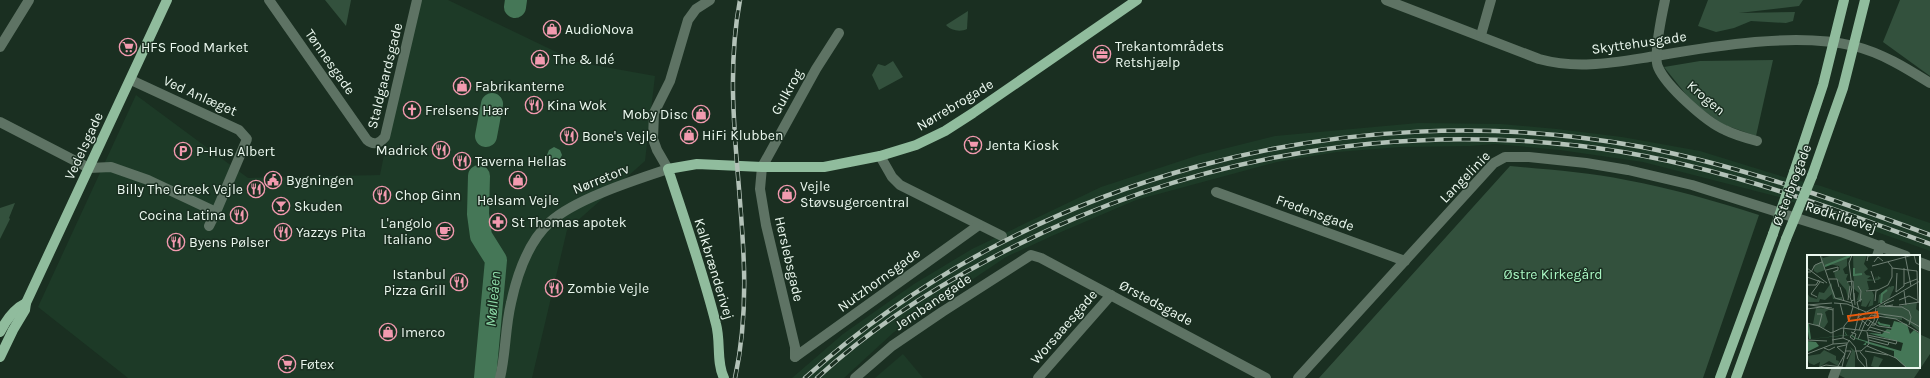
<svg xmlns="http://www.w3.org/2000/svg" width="1930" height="378" viewBox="0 0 1930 378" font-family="Karla,sans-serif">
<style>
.built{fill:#1d3a27}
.green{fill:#33513d}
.water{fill:#457757}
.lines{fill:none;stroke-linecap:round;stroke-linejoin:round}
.river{stroke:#457757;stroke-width:22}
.minor{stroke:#5e7364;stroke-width:10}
.major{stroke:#90bc9d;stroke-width:10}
.rail-casing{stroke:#b3c2b8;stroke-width:4.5}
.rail{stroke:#1a2f21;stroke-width:3;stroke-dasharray:9;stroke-linecap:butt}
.major-bridge{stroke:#90bc9d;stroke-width:10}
.labels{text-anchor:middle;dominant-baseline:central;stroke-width:3;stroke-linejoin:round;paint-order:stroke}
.poi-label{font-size:14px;fill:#ebf8ef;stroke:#1a2f21;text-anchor:start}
.street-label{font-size:14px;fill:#ebf8ef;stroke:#1a2f21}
.park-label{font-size:14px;fill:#aaf8c4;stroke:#1a2f21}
.water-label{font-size:15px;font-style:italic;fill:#8ddba8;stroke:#1a2f21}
.inset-river{fill:none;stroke:#457757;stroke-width:2}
.inset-road{fill:none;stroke:#6e7f73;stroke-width:1}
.view{fill:#e8590c;fill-opacity:0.15;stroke:#e8590c;stroke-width:2}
.inset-edge{fill:none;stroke:#ebf8ef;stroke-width:2}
</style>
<rect width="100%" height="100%" fill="#1a2f21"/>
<g class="built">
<polygon points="415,0 448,0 577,62 655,76 645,161 567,230 532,378 128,378 38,307 136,95 248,178 380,175"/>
<polygon points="1418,123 1501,124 1557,129 1622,137 1700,151 1784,177 1821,186 1930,223 1930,251 1779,197 1643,162 1560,150 1495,144 1470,146 1401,147 1337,152 1277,162 1136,200 1054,235 1006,257 894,332 844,378 792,378 843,334 914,284 972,249 1101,187 1199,155 1275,136"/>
<polygon points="903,354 923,378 875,378"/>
</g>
<g class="green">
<polygon points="325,0 351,0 346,26"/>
<polygon points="1708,0 1803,0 1799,6 1739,13 1795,12 1793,21 1786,23 1751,21 1734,28 1716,32 1698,26"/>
<polygon points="1900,0 1930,0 1930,76 1883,42"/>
<path d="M968 11 967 29C961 32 951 31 946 25Z"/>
<polygon points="1773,60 1756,136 1722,124 1692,102 1664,67 1700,61"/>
<polygon points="893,61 903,77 879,90 872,75 878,64 885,66"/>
<path d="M1510 166C1549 170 1588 172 1626 180 1671 188 1715 201 1759 215L1703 378H1319Z"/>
<polygon points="15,203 9,218 10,219 0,239 0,208"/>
<polygon points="1919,334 1930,339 1930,354 1914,378 1845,378 1839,375 1841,367 1919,367"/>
</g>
<polygon class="water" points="554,147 560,150 562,155 560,159 557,162 556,166 554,167 551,165 551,162 547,155 549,150"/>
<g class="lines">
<g class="river">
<polyline points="515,7 516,0"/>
<polyline points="486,136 492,104"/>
<polyline points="479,176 478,214 481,236 496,260 485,378"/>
</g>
<g class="minor">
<path d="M269 0 367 140C374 146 380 143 385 137L417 0"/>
<path d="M1386 0 1539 59C1579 70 1616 62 1656 56 1714 46 1796 32 1854 46 1882 53 1906 68 1930 83"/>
<path d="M1665 0C1662 14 1653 56 1658 67 1666 86 1706 122 1725 130 1735 135 1746 138 1757 141"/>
<polyline points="1481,35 1491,0"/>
<polyline points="0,47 29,0"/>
<polyline points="131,80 239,130 247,139 216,212"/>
<polyline points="0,122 89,168 111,167 148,180 216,212 209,226"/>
<polyline points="880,156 892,177 900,185 1002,236"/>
<polyline points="1216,192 1405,261"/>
<polyline points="1877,256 1881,245"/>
<polyline points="1919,262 1930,266"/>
<polyline points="795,357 795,347 766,225 760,189 762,167 816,69 839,33"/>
<polyline points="795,357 979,225"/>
<path d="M500 378C506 353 505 328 511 303 517 275 528 242 550 222 575 199 635 180 668 169L657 150 653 139 654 113 670 81 688 20 696 9 710 0"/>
<polyline points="855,378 892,346 942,312 1031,255 1041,258 1266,378"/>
<polyline points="1038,378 1111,295"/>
<polyline points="1298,378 1494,163 1505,157 1529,157 1586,163 1628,170 1692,185 1844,233 1906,256"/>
<polyline points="1833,378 1837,367"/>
</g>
<g class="major">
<polyline points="1794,172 1823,85 1844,0"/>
<polyline points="1812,176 1843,88 1865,0"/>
<path d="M0 332C6 320 14 309 26 303"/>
<polyline points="0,357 13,330 25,310 26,303 167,0"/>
<path d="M724 378C716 362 721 342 716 324 703 272 685 221 668 169L697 164 762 167H824L880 156 916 145 945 131 973 113 1137 0"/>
<polyline points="1720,378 1773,234"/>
<polyline points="1736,378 1786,239"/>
</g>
<defs>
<g id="rail">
<path d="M735 378C763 250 716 127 740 0"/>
<path d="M805 378C1028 177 1348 92 1642 147 1740 166 1836 200 1930 235"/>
<path d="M817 378C868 331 927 292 988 260 1170 162 1376 122 1581 146 1701 160 1817 202 1930 244"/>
</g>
</defs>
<use href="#rail" class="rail-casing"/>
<use href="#rail" class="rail"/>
<g class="major-bridge">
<polyline points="1773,234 1794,172"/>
<polyline points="1786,239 1812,176"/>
</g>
</g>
<defs>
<symbol id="shop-ring" viewBox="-11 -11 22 22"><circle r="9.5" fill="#1a2f21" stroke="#f29aaf" stroke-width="1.5"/><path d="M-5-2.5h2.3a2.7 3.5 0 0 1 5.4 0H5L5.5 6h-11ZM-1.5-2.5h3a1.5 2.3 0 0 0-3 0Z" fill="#f29aaf"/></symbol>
<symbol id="supermarket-ring" viewBox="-11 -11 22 22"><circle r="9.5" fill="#1a2f21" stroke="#f29aaf" stroke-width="1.5"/><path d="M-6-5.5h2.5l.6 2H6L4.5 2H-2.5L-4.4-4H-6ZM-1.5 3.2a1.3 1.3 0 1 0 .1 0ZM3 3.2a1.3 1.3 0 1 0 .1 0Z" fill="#f29aaf"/></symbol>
<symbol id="office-ring" viewBox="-11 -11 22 22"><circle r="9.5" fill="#1a2f21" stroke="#f29aaf" stroke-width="1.5"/><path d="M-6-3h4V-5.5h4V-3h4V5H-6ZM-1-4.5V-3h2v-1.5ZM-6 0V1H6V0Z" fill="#f29aaf"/></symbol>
<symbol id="restaurant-ring" viewBox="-11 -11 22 22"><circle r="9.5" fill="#1a2f21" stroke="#f29aaf" stroke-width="1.5"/><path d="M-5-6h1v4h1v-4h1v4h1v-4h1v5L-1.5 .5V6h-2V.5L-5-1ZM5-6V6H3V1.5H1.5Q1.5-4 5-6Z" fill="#f29aaf"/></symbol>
<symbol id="church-ring" viewBox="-11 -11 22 22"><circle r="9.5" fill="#1a2f21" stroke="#f29aaf" stroke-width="1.5"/><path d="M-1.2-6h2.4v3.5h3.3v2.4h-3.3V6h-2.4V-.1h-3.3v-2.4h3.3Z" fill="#f29aaf"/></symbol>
<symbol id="parking-ring" viewBox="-11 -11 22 22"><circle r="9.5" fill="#1a2f21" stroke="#f29aaf" stroke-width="1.5"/><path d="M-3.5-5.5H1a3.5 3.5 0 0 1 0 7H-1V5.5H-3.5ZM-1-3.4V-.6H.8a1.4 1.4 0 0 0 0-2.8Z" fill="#f29aaf"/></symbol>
<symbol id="civic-ring" viewBox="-11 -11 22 22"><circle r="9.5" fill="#1a2f21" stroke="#f29aaf" stroke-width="1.5"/><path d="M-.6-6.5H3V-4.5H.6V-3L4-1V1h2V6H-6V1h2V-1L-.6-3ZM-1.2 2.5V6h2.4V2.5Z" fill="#f29aaf"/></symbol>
<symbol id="bar-ring" viewBox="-11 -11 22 22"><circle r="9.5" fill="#1a2f21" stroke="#f29aaf" stroke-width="1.5"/><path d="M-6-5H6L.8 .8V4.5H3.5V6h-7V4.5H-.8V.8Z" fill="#f29aaf"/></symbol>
<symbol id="pharmacy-ring" viewBox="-11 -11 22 22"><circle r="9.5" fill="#1a2f21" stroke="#f29aaf" stroke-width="1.5"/><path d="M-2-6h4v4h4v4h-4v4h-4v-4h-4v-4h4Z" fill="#f29aaf"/></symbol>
<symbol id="cafe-ring" viewBox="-11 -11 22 22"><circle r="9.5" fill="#1a2f21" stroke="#f29aaf" stroke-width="1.5"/><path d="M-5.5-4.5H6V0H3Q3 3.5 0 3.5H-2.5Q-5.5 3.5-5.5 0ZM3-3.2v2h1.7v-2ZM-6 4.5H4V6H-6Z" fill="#f29aaf"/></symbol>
</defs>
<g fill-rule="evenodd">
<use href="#shop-ring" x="542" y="19" width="20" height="20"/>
<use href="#supermarket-ring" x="118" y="37" width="20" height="20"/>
<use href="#office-ring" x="1092" y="44" width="20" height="20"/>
<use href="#shop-ring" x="530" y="49" width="20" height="20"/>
<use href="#shop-ring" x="452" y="76" width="20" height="20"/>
<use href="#restaurant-ring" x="524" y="95" width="20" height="20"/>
<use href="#church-ring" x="402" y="100" width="20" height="20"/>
<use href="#shop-ring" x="691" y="104" width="20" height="20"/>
<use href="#shop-ring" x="679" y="125" width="20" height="20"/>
<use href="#restaurant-ring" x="559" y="126" width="20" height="20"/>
<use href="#supermarket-ring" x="963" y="135" width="20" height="20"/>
<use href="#restaurant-ring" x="431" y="140" width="20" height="20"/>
<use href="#parking-ring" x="173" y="141" width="20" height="20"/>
<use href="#restaurant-ring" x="452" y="151" width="20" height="20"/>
<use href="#civic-ring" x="263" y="170" width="20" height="20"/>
<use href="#shop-ring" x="508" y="170" width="20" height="20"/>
<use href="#restaurant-ring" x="246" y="179" width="20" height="20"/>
<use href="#shop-ring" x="777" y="184" width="20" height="20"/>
<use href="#restaurant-ring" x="372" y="185" width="20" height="20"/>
<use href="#bar-ring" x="271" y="196" width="20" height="20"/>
<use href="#restaurant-ring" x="229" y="205" width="20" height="20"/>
<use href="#pharmacy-ring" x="488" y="212" width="20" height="20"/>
<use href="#cafe-ring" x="435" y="221" width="20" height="20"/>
<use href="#restaurant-ring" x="273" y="222" width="20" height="20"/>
<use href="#restaurant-ring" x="166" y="232" width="20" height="20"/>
<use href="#restaurant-ring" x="449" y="272" width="20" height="20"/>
<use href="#restaurant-ring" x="544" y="278" width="20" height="20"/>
<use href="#shop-ring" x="378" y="322" width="20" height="20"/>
<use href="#supermarket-ring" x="277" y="354" width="20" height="20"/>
</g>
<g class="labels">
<g class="poi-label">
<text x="565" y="29">AudioNova</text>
<text x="1115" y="46">Trekantområdets<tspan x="1115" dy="16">Retshjælp</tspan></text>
<text x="141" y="47">HFS Food Market</text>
<text x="553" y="59">The &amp; Idé</text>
<text x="475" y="86">Fabrikanterne</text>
<text x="547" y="105">Kina Wok</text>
<text x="425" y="110">Frelsens Hær</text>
<text x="688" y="114" text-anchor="end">Moby Disc</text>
<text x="702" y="135">HiFi Klubben</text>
<text x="582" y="136">Bone's Vejle</text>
<text x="986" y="145">Jenta Kiosk</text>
<text x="428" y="150" text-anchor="end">Madrick</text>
<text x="196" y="151">P-Hus Albert</text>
<text x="475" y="161">Taverna Hellas</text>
<text x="286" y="180">Bygningen</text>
<text x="800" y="186">Vejle<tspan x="800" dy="16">Støvsugercentral</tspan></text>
<text x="243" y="189" text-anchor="end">Billy The Greek Vejle</text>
<text x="395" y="195">Chop Ginn</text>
<text x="518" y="200" text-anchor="middle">Helsam Vejle</text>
<text x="294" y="206">Skuden</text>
<text x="226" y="215" text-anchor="end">Cocina Latina</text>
<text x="511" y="222">St Thomas apotek</text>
<text x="432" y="223" text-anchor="end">L'angolo<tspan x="432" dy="16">Italiano</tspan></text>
<text x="296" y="232">Yazzys Pita</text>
<text x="189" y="242">Byens Pølser</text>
<text x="446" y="274" text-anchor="end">Istanbul<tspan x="446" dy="16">Pizza Grill</tspan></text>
<text x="567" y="288">Zombie Vejle</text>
<text x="401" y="332">Imerco</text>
<text x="300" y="364">Føtex</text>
</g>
<g class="street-label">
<text transform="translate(1639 43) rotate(-8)">Skyttehusgade</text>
<text transform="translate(330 62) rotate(55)">Tønnesgade</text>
<text transform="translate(385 76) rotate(-76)">Staldgaardsgade</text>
<text transform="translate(787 92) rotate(-61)">Gulkrog</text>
<text transform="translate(200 96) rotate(24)">Ved Anlæget</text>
<text transform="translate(1706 98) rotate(40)">Krogen</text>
<text transform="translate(955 105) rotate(-31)">Nørrebrogade</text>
<text transform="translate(84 146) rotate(-65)">Vedelsgade</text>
<text transform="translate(1465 177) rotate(-46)">Langelinie</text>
<text transform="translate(601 179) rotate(-22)">Nørretorv</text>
<text transform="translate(1792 185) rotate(-69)">Østerbrogade</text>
<text transform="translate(1315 213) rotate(20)">Fredensgade</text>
<text transform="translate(1841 217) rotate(18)">Rødkildevej</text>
<text transform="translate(789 259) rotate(77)">Herslebsgade</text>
<text transform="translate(714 269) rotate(73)">Kalkbrænderivej</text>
<text transform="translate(879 280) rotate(-36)">Nutzhornsgade</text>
<text transform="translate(933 302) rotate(-34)">Jernbanegade</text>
<text transform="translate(1156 303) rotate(28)">Ørstedsgade</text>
<text transform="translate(1064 327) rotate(-49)">Worsaaesgade</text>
</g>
<g class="park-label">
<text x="1553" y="274">Østre Kirkegård</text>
</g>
<g class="water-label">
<text transform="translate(493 299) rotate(-85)">Mølleåen</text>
</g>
</g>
<g transform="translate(1807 255)">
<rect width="113" height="113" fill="#1a2f21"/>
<path d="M14 0 16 3 26 0H45L40 4V11L36 14 38 19H41L39 24 43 31 41 43 39 35 28 22 27 16 33 15 32 11 22 9 18 12V15L10 18 7 16 6 11 14 7ZM46 0H63H60L57 9 61 14 57 17 59 20 64 21 60 24 68 25 69 21 70 25 71 21 74 23 71 25 60 26 62 34 58 37 65 36 67 40 66 50 71 48 72 40 83 31V32L85 31H87V33L82 44 61 52 64 44 59 52 54 51 55 46 50 45 52 38 47 34ZM24 28 25 30V34L27 37 28 43 35 42V45L26 44 25 39 18 45 13 44 12 47H0V38L3 42 10 44 12 37 17 38ZM84 44 76 51 90 52 110 47 109 54 113 57V77L95 62V65L81 63 70 57V53ZM9 53 23 54 18 57 21 67 17 73 6 69ZM43 92 48 96V113H38L45 96ZM17 95 29 101V105L32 106 31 111 22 106 12 112 13 107 7 110 2 108 0 101 13 99ZM67 101 76 104 71 113 64 111Z" fill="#33513d"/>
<path d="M87 66 100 69 103 79 107 75 113 79V113H100L87 102V96L59 88V90H56L59 87 49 84 43 80 3 84 39 80 37 75 40 80H45L49 83 94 96 96 88 61 78 75 79 80 74 84 75ZM0 86 9 87 12 91 0 97Z" fill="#457757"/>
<path class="inset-river" d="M18 11 43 1M47 13V20L55 19M74 48 75 39 80 35M71 67 73 69 83 71M1 69 3 84"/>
<path class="inset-road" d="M13 0 28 43 45 48 46 52M98 0 104 31M107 0 109 8 113 10M60 6 61 1 70 0M67 7 71 2 76 6M65 11 106 0M0 13 20 28M85 13 110 16 111 47M19 15 31 12V15L26 17M64 16 68 28M0 17H4L8 10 15 7M0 22 17 28M22 24H30L32 32M40 27 46 26 47 45 44 46M97 29 110 24M0 30H9L12 25M51 31 54 36 53 47M33 32 37 46M59 36 71 35M97 36 99 50M89 37 97 31V13M89 37 90 18M47 38 48 50M10 42 4 39 13 27M41 45 43 31M92 45 102 41 110 45M68 46 69 36 81 30 85 22V12L81 7M27 48 40 49 59 57M33 48 36 60M45 48 43 42 45 32 42 8 45 0M0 50 25 48M3 50 25 53M86 50 79 51 77 49 87 45M92 50 113 47M72 51 95 52 102 56 104 62 102 70M0 54 14 52 26 55M52 55 50 47 55 44M60 57 95 62 113 72M10 59H15L12 71M89 64 113 78M42 66 46 52M64 66 61 71 58 68 64 60 89 64M0 68 12 71M10 70 24 78 35 73 60 76M65 70H68L72 61M63 72 83 78M52 75 57 62 71 71 85 73M61 75 74 78M60 76 67 66 69 53M60 77 62 89M60 80 90 86 89 89 61 82M43 82 48 76 52 58M43 82 47 85 49 79 44 77M36 83 37 71 42 65M51 84 58 68 51 62 113 26M0 85 20 86M25 85 36 83 43 86M42 85 48 92 51 104 59 113M62 85 81 90 82 87M26 89 40 88M60 91 89 103 100 113M17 93 22 95 28 92M39 96H44L40 104M48 96H54L62 89M58 96 81 100M53 97 59 104 60 113M0 99 26 89V53M35 112 40 89M10 113 19 110 35 112M30 113 38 99 30 92 39 90 42 86"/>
<path class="view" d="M70 57 71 62 42 66 41 61Z"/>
<rect width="113" height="113" class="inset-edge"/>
</g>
</svg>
